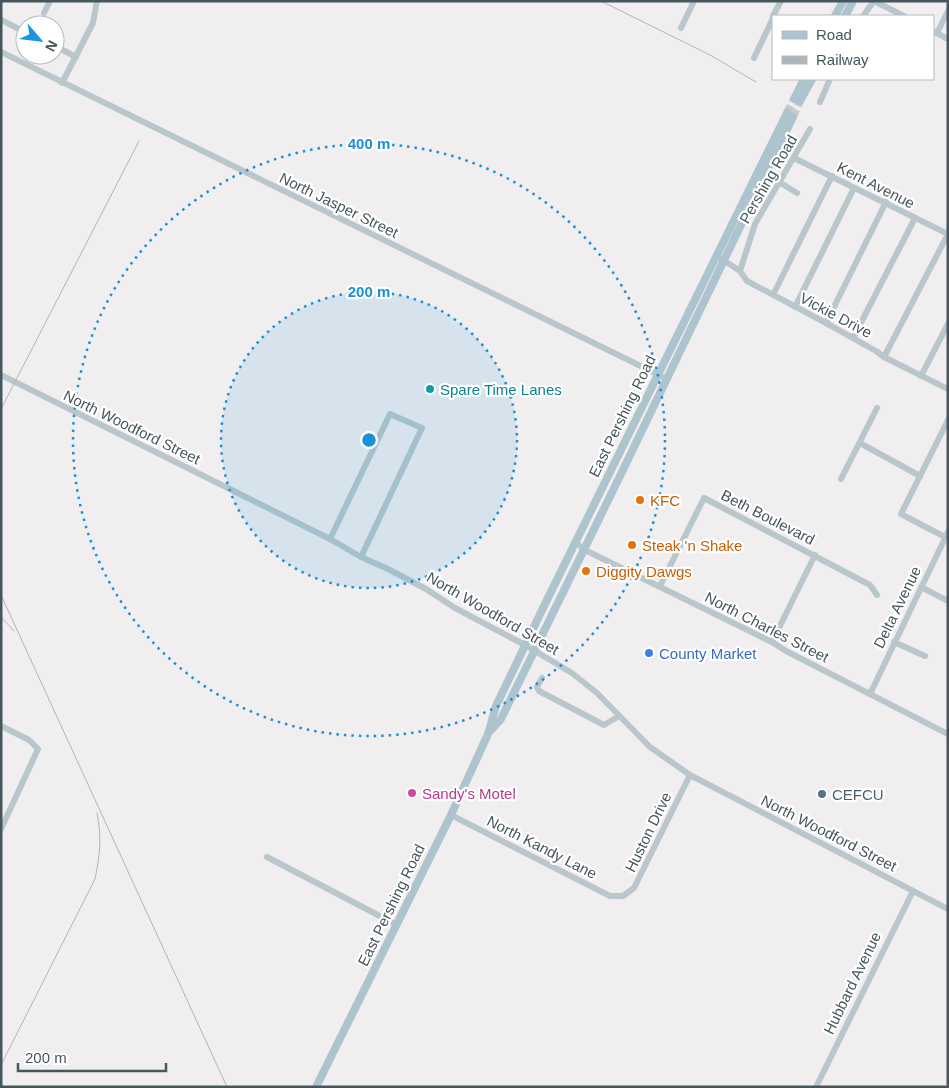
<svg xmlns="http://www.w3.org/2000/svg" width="949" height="1088" viewBox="0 0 949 1088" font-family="Arial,sans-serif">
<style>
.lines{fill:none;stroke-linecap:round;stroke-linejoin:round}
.major-tunnel{stroke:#c6c8ca;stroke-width:8;stroke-dasharray:8 4;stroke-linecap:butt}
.minor{stroke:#b9c6cc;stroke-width:6}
.major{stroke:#adc4ce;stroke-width:8}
.rail{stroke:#b0b5b9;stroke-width:1}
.ring{fill:none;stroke:#1b90d6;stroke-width:2.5;stroke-dasharray:2.5 5}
.culture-dot{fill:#0f9aa8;stroke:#fff;stroke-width:2}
.food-dot{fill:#e8710a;stroke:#fff;stroke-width:2}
.shop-dot{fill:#3f7fe0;stroke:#fff;stroke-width:2}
.hotel-dot{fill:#d1479c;stroke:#fff;stroke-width:2}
.service-dot{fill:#5c6f8a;stroke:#fff;stroke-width:2}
.labels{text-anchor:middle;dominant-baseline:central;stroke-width:4.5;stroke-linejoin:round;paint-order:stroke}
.street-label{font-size:15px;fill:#46565c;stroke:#fff}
.culture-label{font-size:15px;fill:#0d838f;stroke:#fff;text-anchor:start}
.food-label{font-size:15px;fill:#c56008;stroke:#fff;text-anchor:start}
.shop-label{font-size:15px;fill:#366cbe;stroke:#fff;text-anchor:start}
.hotel-label{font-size:15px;fill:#b23c85;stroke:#fff;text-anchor:start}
.service-label{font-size:15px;fill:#4e5e75;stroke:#fff;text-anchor:start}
.centre{fill:#1b90d6;stroke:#fff;stroke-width:2.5}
.ring-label{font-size:15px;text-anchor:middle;font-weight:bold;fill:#1b90d6;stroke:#fff;stroke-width:4.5;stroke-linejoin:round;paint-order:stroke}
</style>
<rect width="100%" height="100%" fill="#f1eeef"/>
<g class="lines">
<g class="major-tunnel">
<polyline points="787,113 794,99"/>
<polyline points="793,117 800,101"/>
</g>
<g class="minor">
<polyline points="874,1 904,16"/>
<polyline points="44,13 50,1"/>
<polyline points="773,16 781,1"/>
<polyline points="863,16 874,1"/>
<polyline points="1,20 25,32"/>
<polyline points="681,28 694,1"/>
<polyline points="933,31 948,39"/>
<polyline points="937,33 948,11"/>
<polyline points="55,46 76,57"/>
<polyline points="1,52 667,379"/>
<polyline points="754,58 773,18"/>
<polyline points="62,83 93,23 97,1"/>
<polyline points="820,102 830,79"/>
<polyline points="794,158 948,234"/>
<polyline points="779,182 797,193"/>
<polyline points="720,258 740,271 747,281 826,323 876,351 884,357 948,389"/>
<polyline points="740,271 755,224 810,129"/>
<polyline points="773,295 832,176"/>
<polyline points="795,307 854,188"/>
<polyline points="826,323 886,202"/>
<polyline points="853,338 915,218"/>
<polyline points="884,357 948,234"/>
<polyline points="1,375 330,539 361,557 388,569 426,589 455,608 525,645 572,673 597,693 650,747 690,775 948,909"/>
<polyline points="921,376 948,324"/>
<polyline points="860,443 920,476"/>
<polyline points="841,479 877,408"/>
<polyline points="945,537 901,514 948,420"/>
<polyline points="330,539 390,414 422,428 361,557"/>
<polyline points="575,541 583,549 772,642 786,651 948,734"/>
<polyline points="660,586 704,498 870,585 877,595"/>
<polyline points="921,587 948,601"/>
<polyline points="772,642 815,555"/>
<polyline points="894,642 925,656"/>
<polyline points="542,678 537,687 539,691 604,725 619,716"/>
<polyline points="870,694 948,532"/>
<polyline points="1,726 29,740 38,749 1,829"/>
<polyline points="451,815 610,896 623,896 634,888 690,775"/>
<polyline points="267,857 397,925"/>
<polyline points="816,1087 913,891"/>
</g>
<g class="major">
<polyline points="835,16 843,1"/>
<polyline points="845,16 853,1"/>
<polyline points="794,99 804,79"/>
<polyline points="800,101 812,79"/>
<polyline points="491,730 501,719 621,474 793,117"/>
<polyline points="316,1087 451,815 488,734 496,706 544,606 787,113"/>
</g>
<g class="rail">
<polyline points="601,1 710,55 756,82"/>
<polyline points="1,409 139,141"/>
<polyline points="1,595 227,1087"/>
<polyline points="1,617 14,631"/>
<path d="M1 1065 95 879C100 854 102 838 97 813"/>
</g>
</g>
<circle cx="369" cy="440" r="148" fill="#1b90d6" fill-opacity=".12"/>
<g class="ring">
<circle cx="369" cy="440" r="148"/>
<circle cx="369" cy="440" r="296"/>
</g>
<circle class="culture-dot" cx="430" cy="389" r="5"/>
<g class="food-dot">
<circle cx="640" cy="500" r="5"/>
<circle cx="632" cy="545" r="5"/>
<circle cx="586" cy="571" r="5"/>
</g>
<circle class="shop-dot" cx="649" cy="653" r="5"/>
<circle class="hotel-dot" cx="412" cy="793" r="5"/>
<circle class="service-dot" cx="822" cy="794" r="5"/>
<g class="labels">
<g class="street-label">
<text transform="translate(768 179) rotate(-60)">Pershing Road</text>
<text transform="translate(876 185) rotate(27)">Kent Avenue</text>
<text transform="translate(339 205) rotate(26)">North Jasper Street</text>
<text transform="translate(836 315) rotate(28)">Vickie Drive</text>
<text transform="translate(622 416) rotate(-64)">East Pershing Road</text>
<text transform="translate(132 427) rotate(26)">North Woodford Street</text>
<text transform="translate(768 517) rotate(27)">Beth Boulevard</text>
<text transform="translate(897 607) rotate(-64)">Delta Avenue</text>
<text transform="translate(493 613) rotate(30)">North Woodford Street</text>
<text transform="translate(767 627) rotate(27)">North Charles Street</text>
<text transform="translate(648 832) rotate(-64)">Huston Drive</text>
<text transform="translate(829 833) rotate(27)">North Woodford Street</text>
<text transform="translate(542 847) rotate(27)">North Kandy Lane</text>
<text transform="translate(391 905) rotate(-64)">East Pershing Road</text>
<text transform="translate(852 983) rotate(-64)">Hubbard Avenue</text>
</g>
<g class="culture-label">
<text x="440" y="389">Spare Time Lanes</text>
</g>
<g class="food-label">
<text x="650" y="500">KFC</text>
<text x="642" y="545">Steak 'n Shake</text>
<text x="596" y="571">Diggity Dawgs</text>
</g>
<g class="shop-label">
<text x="659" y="653">County Market</text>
</g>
<g class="hotel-label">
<text x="422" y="793">Sandy's Motel</text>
</g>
<g class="service-label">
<text x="832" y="794">CEFCU</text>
</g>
</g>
<circle cx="369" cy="440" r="8" class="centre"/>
<g class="ring-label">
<text x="369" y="149">400 m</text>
<text x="369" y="297">200 m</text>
</g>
<rect width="949" height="1088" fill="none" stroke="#46565c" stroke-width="5"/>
<rect x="772" y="15" width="162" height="65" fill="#ffffff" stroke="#b5bbbe"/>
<rect x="782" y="31" width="25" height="8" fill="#adc4ce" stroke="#b5bbbe"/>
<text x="816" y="40" font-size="15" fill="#46565c">Road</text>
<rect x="782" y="56" width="25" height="8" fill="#b0b5b9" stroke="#b5bbbe"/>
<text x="816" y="65" font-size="15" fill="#46565c">Railway</text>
<g transform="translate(40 40) rotate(118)"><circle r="24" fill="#ffffff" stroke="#b5bbbe"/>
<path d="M0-4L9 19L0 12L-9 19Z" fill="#1696e3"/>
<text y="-8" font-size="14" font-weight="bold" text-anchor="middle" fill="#46565c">N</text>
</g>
<path d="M18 1063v8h148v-8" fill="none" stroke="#46565c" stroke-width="2.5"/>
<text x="25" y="1063" font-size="15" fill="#46565c" stroke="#ffffff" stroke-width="4" paint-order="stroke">200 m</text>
</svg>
